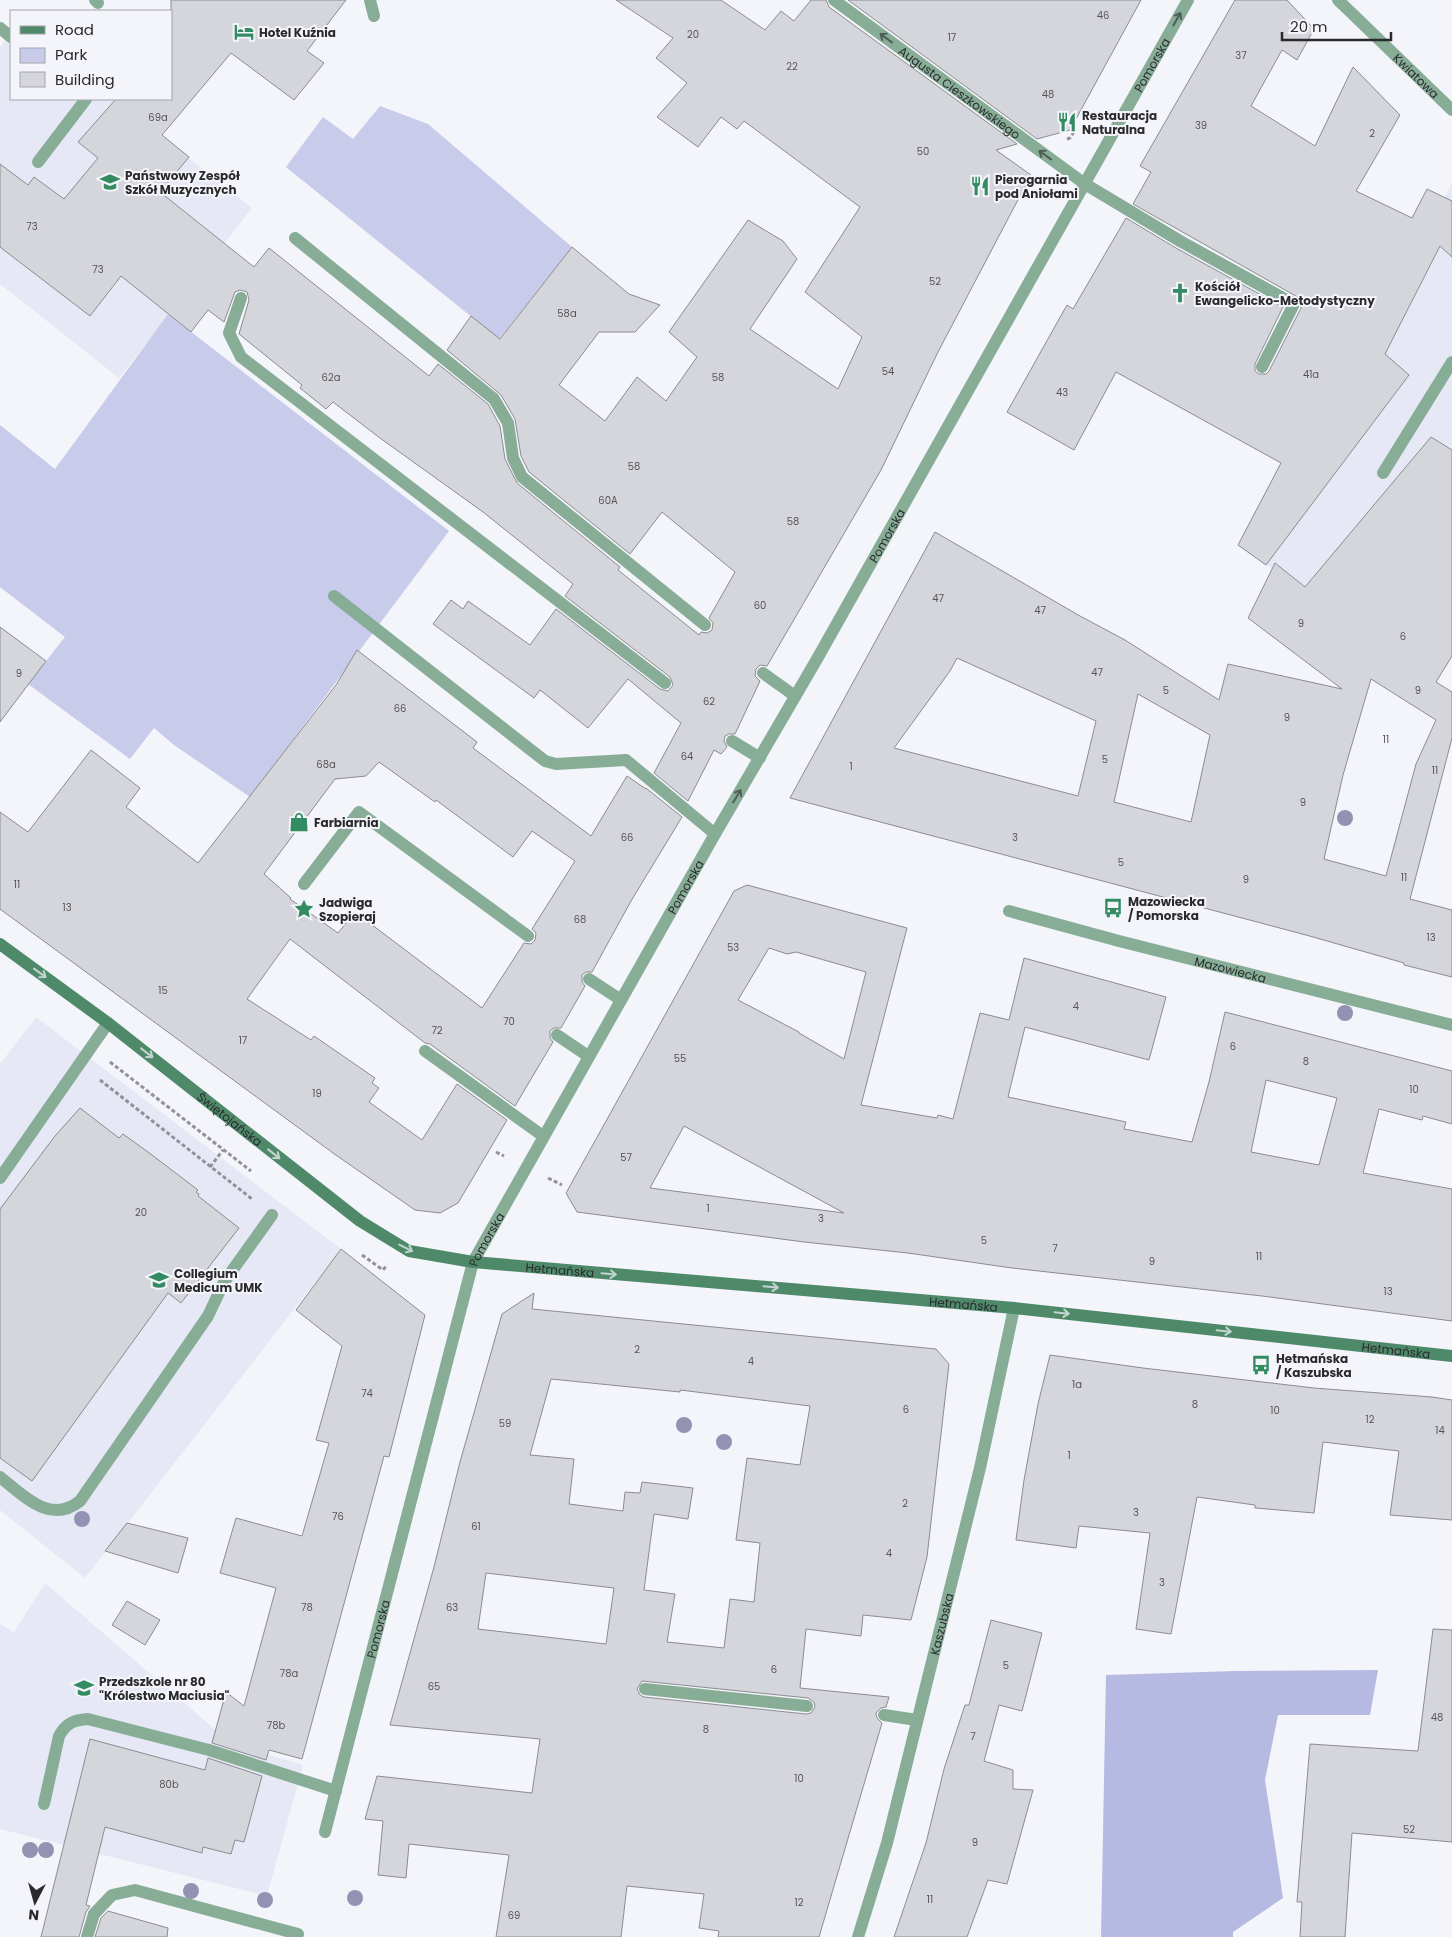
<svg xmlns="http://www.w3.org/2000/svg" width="1452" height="1937" viewBox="0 0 1452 1937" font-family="Poppins,sans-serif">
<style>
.built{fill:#e6e8f6}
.green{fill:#c8cbea}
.forest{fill:#b6bae3}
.building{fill:#d5d5dc;stroke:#8b8b91;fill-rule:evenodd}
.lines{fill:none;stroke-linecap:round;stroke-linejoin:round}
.path{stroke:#919196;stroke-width:3;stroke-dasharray:4 2.5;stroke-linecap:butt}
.lane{stroke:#87ad97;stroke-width:12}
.street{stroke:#87ad97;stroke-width:12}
.secondary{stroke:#4e896a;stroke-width:12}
.tree{fill:#9292b2}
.oneway{stroke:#4f5e57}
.oneway2{stroke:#c2d4d0}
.labels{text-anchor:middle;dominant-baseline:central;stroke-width:4;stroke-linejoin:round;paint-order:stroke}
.number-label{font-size:10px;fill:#555559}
.poi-label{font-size:12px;font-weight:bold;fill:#2a2a2d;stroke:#f4f4fb;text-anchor:start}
.street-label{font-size:12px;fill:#2a2a2d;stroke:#f4f4fb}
</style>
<rect width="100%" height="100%" fill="#f4f4fb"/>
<g class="built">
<polygon points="11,32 11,99 114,99 252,208 119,378 0,284 0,47"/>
<polygon points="1452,182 1452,524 1354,627 1238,545 1281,463 1302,437 1445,198"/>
<polygon points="36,1017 341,1249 85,1578 0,1510 0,1064"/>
<polygon points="45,1583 232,1744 303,1765 267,1896 0,1829 0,1624 14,1632"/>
</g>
<g class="green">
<polygon points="380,106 428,124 572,247 499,339 286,167 323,117 353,139"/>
<polygon points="168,314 449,531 250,797 174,745 154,728 130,759 28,684 65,637 0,587 0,425 55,469"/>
</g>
<polygon class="forest" points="1378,1670 1370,1715 1278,1715 1265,1780 1283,1898 1233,1932 1233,1937 1101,1937 1106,1675 1236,1671"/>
<g class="building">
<polygon points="171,0 346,0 307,51 324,63 294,100 231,53 162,135 189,157 160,192 254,267 269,248 429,376 438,364 488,404 500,426 505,459 517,483 620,567 618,570 699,635 701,632 707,633 712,630 713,623 709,618 735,572 662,512 630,554 529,472 521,456 515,419 501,395 447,350 471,316 500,339 572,247 629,294 660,305 635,332 599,332 559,385 605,421 637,377 666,401 697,357 669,332 748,220 783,241 797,259 750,329 838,389 862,337 805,292 860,207 744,121 737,129 721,117 698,147 657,117 687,83 656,58 673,38 616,0 721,0 765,30 781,11 794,21 811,0 826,0 829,7 1017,144 996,150 1031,175 938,352 881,470 767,666 760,665 756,669 755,676 760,681 735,734 729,734 725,736 724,741 727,747 721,754 714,750 688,801 654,773 681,723 628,679 588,728 540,690 534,698 433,624 451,600 463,609 468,601 530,645 556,609 660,689 668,691 673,685 670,677 565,596 573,584 483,512 380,438 333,402 326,409 300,388 302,385 239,334 249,300 247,292 240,290 235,292 224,322 208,310 191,332 121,276 90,316 0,247 0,164 28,185 34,177 64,199 98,158 78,142 116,99 171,99"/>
<polygon points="848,0 1141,0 1070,130 1037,139"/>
<polygon points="1235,0 1287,0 1314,29 1297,60 1282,50 1251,106 1315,146 1353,67 1400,115 1356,191 1412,218 1427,189 1452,201 1452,257 1440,246 1385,354 1409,375 1266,565 1238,545 1281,463 1116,372 1074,450 1007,412 1067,305 1073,309 1126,218 1176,248 1283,307 1255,364 1255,371 1259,374 1266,374 1269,371 1301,308 1301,299 1133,204 1151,172 1140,166"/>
<path d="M1431 437 1452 450V656L1436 682 1452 692V738L1410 899 1452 910V977L1404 965V963L1306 935 790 798 935 532 1080 616 1125 640 1219 700 1228 664 1342 689 1248 618 1275 563 1305 587ZM957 658 1096 721 1078 796 894 748 950 671ZM1371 679 1436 720 1416 764 1386 876 1324 859 1343 775ZM1138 694 1210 735 1191 822 1114 802Z"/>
<polygon points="0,627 46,661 0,722"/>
<path d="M357 650 477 742 473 748 591 836 627 776 646 789V788L682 817 631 901 592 972H586L582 975V982L585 986 561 1028H554L550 1031V1038L553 1042 515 1106 430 1044 425 1043 290 939 247 999 311 1040 314 1036 375 1078 372 1083 379 1088 369 1102 422 1140 457 1084 507 1120 458 1203 440 1213 415 1210 333 1153 0 909V812L28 832 91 750 140 788 126 807 198 863 336 685ZM379 762 435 802 436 800 513 857 532 831 575 861 532 929 536 933 535 940 531 944 524 943 482 1008 355 912 338 933 290 899 291 898 264 874 335 779 366 776Z"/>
<path d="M747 885 907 928 861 1105 937 1118 938 1115 953 1119 980 1013 1009 1020 1024 958 1166 997 1149 1060 1025 1027 1008 1097 1126 1122 1124 1129 1192 1142 1209 1082 1225 1012 1452 1071V1124L1423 1116 1422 1120 1379 1109 1363 1173 1452 1189V1321L1262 1296 1012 1268 908 1253 804 1242 577 1212 566 1193 734 891ZM769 948 787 954 796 952 866 972 844 1059 799 1033V1032L738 1000ZM1266 1080 1337 1098 1319 1165 1251 1152ZM684 1126 844 1213 650 1188Z"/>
<polygon points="80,1108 119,1138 123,1134 148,1152 198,1190 196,1192 199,1194 198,1196 239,1228 181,1303 168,1293 32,1481 0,1458 0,1209 55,1136"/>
<polygon points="341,1249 425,1315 389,1457 384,1456 302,1759 269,1750 266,1760 212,1743 226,1692 244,1706 276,1588 220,1573 236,1518 302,1536 329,1443 316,1440 342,1346 296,1310"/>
<path d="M534 1293 532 1309 936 1349 949 1364 927 1557 911 1620 863 1615 861 1636 806 1629 800 1688 889 1697 886 1707 881 1708 876 1713 877 1718 882 1723 819 1937H718L719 1931 699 1928 704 1894 627 1886 621 1937H496L509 1855 409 1844 406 1878 378 1875 383 1821 365 1819 377 1776 532 1793 540 1739 390 1725 434 1567 460 1462 502 1314ZM551 1379 680 1392V1390L810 1406 800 1465 747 1458 736 1540 760 1543 754 1602 730 1599 724 1648 667 1642 675 1594 644 1590 654 1514 688 1519 693 1488 642 1482 640 1493 625 1492 623 1511 569 1504 574 1459 530 1455ZM486 1573 614 1588 606 1644 478 1629ZM642 1681 808 1698 814 1702 815 1707 811 1713 806 1714 644 1697 640 1695 637 1689Z"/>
<polygon points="1050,1355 1143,1368 1314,1388 1432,1397 1452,1400 1452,1520 1390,1515 1399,1451 1323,1442 1314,1513 1255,1508 1255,1505 1197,1497 1171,1634 1136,1629 1150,1533 1079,1526 1076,1548 1016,1540 1024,1480 1038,1404"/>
<polygon points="127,1523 188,1538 178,1573 105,1551"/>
<polygon points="127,1601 160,1620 145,1645 112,1625"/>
<polygon points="991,1620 1042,1633 1022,1711 999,1705 984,1761 1013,1770 1013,1789 1033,1790 1007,1884 988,1880 967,1937 894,1937 926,1843 944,1769 965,1705 969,1705"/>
<polygon points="1433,1629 1452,1630 1452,1842 1352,1833 1345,1937 1300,1937 1302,1902 1297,1902 1310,1744 1418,1751"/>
<polygon points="90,1739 205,1770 208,1758 262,1776 244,1842 235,1840 231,1854 203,1847 202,1853 105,1827 86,1905 90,1906 86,1912 79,1937 41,1937"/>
<polygon points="108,1911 168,1928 167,1937 95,1937 101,1918"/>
</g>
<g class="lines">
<g class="path">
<polyline points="1067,139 1070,138 1076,129"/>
<polyline points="110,1062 251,1171"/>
<polyline points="100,1080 252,1199"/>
<polyline points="496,1152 504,1156"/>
<polyline points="210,1167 223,1150"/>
<polyline points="548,1178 562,1185"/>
<polyline points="362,1255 383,1270 386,1266"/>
</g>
<g class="lane">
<polyline points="95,0 98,3"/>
<polyline points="370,0 374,16"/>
<polyline points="0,28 11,37"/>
<polyline points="38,162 86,99"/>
<polyline points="1085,184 1180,241 1294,304 1262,367"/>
<polyline points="295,238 494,399 508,423 513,458 522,477 705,625"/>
<polyline points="241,298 229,333 241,357 665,683"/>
<polyline points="1383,473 1452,362"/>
<polyline points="334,596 545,761 556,764 626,760 715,834"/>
<polyline points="763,673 795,696"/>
<polyline points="732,741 760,758"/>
<polyline points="304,884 359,812 528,936"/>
<polyline points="589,979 621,1000"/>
<polyline points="557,1035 588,1056"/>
<polyline points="425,1051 543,1136"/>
<polyline points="0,1178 108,1023"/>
<path d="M0 1477C24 1496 50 1525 80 1501L208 1316 224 1282 272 1215"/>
<polyline points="645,1689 807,1706"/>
<polyline points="884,1715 917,1720"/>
<path d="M44 1804 59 1736C66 1723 74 1720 88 1719L209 1750 336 1791"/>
<polyline points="87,1937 94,1914 112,1895 135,1890 298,1934"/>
</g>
<g class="street">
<path id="s1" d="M834 0 1085 184"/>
<path id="s2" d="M1338 0 1452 110"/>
<path id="s3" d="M1009 911 1119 941 1452 1025"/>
<path id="s4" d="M325 1832 473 1262 715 834 817 659 1188 0"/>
<path id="s5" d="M858 1937 887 1843 980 1468 1014 1308"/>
</g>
<path class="secondary" id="s6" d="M0 944 108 1023 360 1221 409 1251 473 1262 1014 1308 1452 1356"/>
</g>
<g class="tree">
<circle cx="1345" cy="818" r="8"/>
<circle cx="1345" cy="1013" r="8"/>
<circle cx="684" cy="1425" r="8"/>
<circle cx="724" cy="1442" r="8"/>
<circle cx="82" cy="1519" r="8"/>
<circle cx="30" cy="1850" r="8"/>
<circle cx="46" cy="1850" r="8"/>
<circle cx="191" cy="1891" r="8"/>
<circle cx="355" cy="1898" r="8"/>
<circle cx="265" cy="1900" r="8"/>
</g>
<defs><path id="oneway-shaft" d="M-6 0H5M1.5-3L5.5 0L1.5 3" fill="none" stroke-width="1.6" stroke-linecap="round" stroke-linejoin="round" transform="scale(1.25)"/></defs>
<g class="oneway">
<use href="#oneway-shaft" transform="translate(1177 19) rotate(-61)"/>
<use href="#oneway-shaft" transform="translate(886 38) rotate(-144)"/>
<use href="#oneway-shaft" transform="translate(1045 155) rotate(-144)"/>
<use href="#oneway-shaft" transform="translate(737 796) rotate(-59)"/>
</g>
<g class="oneway2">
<use href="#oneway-shaft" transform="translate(40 973) rotate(36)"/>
<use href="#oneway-shaft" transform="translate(147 1053) rotate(38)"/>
<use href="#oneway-shaft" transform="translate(274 1154) rotate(38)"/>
<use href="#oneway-shaft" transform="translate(406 1248) rotate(27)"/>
<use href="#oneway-shaft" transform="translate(609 1274) rotate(5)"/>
<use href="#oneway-shaft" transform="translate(771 1287) rotate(5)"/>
<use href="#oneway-shaft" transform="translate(1062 1313) rotate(6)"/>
<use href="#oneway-shaft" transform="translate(1224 1331) rotate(6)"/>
</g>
<defs>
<symbol id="hotel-bare" viewBox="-9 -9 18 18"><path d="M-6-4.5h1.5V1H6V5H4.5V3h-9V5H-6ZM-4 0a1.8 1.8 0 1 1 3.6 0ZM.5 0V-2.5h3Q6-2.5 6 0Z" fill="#328b61" stroke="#f4f4fb" stroke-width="2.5" paint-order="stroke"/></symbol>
<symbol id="restaurant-bare" viewBox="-9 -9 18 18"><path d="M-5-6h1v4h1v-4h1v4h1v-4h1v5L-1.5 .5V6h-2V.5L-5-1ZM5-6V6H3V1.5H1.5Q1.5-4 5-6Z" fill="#328b61" stroke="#f4f4fb" stroke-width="2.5" paint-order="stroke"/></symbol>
<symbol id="university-bare" viewBox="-9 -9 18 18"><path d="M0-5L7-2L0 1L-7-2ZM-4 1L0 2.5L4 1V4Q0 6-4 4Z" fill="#328b61" stroke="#f4f4fb" stroke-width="2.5" paint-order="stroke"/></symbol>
<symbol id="church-bare" viewBox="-9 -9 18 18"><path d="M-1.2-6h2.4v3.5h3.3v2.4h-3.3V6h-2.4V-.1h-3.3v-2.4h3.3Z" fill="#328b61" stroke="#f4f4fb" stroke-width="2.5" paint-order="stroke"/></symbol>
<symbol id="shop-bare" viewBox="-9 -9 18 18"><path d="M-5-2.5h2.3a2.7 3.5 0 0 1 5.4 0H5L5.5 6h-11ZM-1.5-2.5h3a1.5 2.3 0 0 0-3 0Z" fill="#328b61" stroke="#f4f4fb" stroke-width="2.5" paint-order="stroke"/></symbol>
<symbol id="bus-bare" viewBox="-9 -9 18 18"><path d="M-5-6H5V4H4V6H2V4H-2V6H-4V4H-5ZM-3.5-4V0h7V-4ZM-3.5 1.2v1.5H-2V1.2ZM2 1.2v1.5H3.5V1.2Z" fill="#328b61" stroke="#f4f4fb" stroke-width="2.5" paint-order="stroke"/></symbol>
<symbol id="sight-bare" viewBox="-9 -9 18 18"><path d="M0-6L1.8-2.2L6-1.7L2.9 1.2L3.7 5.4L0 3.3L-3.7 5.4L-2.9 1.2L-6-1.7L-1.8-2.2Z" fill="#328b61" stroke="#f4f4fb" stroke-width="2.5" paint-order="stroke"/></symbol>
<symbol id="school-bare" viewBox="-9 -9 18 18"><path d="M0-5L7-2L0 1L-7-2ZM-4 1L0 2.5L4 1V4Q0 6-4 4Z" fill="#328b61" stroke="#f4f4fb" stroke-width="2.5" paint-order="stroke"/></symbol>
</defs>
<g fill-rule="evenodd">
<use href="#hotel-bare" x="230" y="18" width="28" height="28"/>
<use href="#restaurant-bare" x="1053" y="108" width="28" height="28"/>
<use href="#university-bare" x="96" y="168" width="28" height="28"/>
<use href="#restaurant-bare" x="966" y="172" width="28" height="28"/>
<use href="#church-bare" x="1166" y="279" width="28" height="28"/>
<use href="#shop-bare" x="285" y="808" width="28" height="28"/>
<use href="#bus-bare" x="1099" y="894" width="28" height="28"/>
<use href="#sight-bare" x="290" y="895" width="28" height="28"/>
<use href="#university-bare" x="145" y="1266" width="28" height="28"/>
<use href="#bus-bare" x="1247" y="1351" width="28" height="28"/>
<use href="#school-bare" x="70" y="1674" width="28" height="28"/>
</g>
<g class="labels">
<g class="number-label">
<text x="1103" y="15">46</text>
<text x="693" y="34">20</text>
<text x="952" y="37">17</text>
<text x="1241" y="55">37</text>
<text x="792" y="66">22</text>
<text x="1048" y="94">48</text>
<text x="158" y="117">69a</text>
<text x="1201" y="125">39</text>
<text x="1372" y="133">2</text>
<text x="923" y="151">50</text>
<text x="32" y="226">73</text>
<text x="98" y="269">73</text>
<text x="935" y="281">52</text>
<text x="567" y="313">58a</text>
<text x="888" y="371">54</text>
<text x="1311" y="374">41a</text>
<text x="331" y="377">62a</text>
<text x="718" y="377">58</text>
<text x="1062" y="392">43</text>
<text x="634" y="466">58</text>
<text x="608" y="500">60A</text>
<text x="793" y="521">58</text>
<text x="938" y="598">47</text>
<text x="760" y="605">60</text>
<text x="1040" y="610">47</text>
<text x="1301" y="623">9</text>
<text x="1403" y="636">6</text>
<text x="1097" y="672">47</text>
<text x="19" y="673">9</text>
<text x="1166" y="690">5</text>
<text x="1418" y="690">9</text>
<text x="709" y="701">62</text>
<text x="400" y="708">66</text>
<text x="1287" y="717">9</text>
<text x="1386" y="739">11</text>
<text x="687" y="756">64</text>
<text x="1105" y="759">5</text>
<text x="326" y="764">68a</text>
<text x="851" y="766">1</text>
<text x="1435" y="770">11</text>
<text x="1303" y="802">9</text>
<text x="627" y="837">66</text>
<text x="1015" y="837">3</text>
<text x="1121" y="862">5</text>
<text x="1404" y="877">11</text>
<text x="1246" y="879">9</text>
<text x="17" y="884">11</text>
<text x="67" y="907">13</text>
<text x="580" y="919">68</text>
<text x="1431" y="937">13</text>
<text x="733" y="947">53</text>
<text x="163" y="990">15</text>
<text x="1076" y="1006">4</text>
<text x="509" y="1021">70</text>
<text x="437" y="1030">72</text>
<text x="243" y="1040">17</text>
<text x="1233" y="1046">6</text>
<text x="680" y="1058">55</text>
<text x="1306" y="1061">8</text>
<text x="1414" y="1089">10</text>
<text x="317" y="1093">19</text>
<text x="626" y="1157">57</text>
<text x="708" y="1208">1</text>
<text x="141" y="1212">20</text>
<text x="821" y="1218">3</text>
<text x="984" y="1240">5</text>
<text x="1055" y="1248">7</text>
<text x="1259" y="1256">11</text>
<text x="1152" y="1261">9</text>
<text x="1388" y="1291">13</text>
<text x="637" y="1349">2</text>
<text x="751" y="1361">4</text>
<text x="1077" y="1384">1a</text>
<text x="367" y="1393">74</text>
<text x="1195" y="1404">8</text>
<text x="906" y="1409">6</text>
<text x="1275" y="1410">10</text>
<text x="1370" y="1419">12</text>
<text x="505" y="1423">59</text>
<text x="1440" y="1430">14</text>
<text x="1069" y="1455">1</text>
<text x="905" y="1503">2</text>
<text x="1136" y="1512">3</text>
<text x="338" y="1516">76</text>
<text x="476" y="1526">61</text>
<text x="889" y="1553">4</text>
<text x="1162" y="1582">3</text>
<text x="307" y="1607">78</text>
<text x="452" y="1607">63</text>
<text x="1006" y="1665">5</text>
<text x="774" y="1669">6</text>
<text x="289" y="1673">78a</text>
<text x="434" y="1686">65</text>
<text x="1437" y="1717">48</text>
<text x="276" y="1725">78b</text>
<text x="706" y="1729">8</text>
<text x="973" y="1736">7</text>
<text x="799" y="1778">10</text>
<text x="169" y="1784">80b</text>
<text x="1409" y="1829">52</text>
<text x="975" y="1842">9</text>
<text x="930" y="1899">11</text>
<text x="799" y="1902">12</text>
<text x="514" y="1915">69</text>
</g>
<g class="poi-label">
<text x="259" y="32">Hotel Kuźnia</text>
<text x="1082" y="115">Restauracja<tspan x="1082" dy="14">Naturalna</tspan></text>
<text x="125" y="175">Państwowy Zespół<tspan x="125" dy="14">Szkół Muzycznych</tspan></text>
<text x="995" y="179">Pierogarnia<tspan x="995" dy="14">pod Aniołami</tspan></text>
<text x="1195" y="286">Kościół<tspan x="1195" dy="14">Ewangelicko-Metodystyczny</tspan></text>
<text x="314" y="822">Farbiarnia</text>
<text x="1128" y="901">Mazowiecka<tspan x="1128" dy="14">/ Pomorska</tspan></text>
<text x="319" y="902">Jadwiga<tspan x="319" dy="14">Szopieraj</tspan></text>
<text x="174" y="1273">Collegium<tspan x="174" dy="14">Medicum UMK</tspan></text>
<text x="1276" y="1358">Hetmańska<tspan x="1276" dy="14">/ Kaszubska</tspan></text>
<text x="99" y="1681">Przedszkole nr 80<tspan x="99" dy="14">"Królestwo Maciusia"</tspan></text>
</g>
<g class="street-label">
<text stroke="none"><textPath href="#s4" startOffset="1965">Pomorska</textPath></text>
<text stroke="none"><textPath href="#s2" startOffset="109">Kwiatowa</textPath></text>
<text stroke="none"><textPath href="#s1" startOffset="156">Augusta Cieszkowskiego</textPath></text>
<text stroke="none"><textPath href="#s4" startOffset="1425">Pomorska</textPath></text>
<text stroke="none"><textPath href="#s4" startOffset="1020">Pomorska</textPath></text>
<text stroke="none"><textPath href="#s3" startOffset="229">Mazowiecka</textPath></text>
<text stroke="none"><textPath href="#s6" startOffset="289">Świętojańska</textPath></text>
<text stroke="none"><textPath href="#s4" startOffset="615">Pomorska</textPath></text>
<text stroke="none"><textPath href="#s6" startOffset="664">Hetmańska</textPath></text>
<text stroke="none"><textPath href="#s6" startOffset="1069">Hetmańska</textPath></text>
<text stroke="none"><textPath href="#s6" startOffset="1504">Hetmańska</textPath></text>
<text stroke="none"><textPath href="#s5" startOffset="324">Kaszubska</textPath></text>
<text stroke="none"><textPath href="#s4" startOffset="210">Pomorska</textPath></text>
</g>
</g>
<rect x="10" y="10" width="162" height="90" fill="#f4f4fb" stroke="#a3a3a9"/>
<rect x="20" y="26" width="25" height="8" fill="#4e896a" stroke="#a3a3a9"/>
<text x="55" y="35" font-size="15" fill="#2a2a2d">Road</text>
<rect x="20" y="48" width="25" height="15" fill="#c8cbea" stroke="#a3a3a9"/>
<text x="55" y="60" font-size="15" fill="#2a2a2d">Park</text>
<rect x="20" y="72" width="25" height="15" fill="#d5d5dc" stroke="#a3a3a9"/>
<text x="55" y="85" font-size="15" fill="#2a2a2d">Building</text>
<g transform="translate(35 1902) rotate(186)" stroke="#f4f4fb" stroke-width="4" paint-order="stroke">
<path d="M0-4L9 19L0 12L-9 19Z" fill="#2a2a2d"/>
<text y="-8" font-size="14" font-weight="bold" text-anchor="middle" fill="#2a2a2d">N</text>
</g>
<path d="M1282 32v8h109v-8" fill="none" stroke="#2a2a2d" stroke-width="2.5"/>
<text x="1290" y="32" font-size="15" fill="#2a2a2d" stroke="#f4f4fb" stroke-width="4" paint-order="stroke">20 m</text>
</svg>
